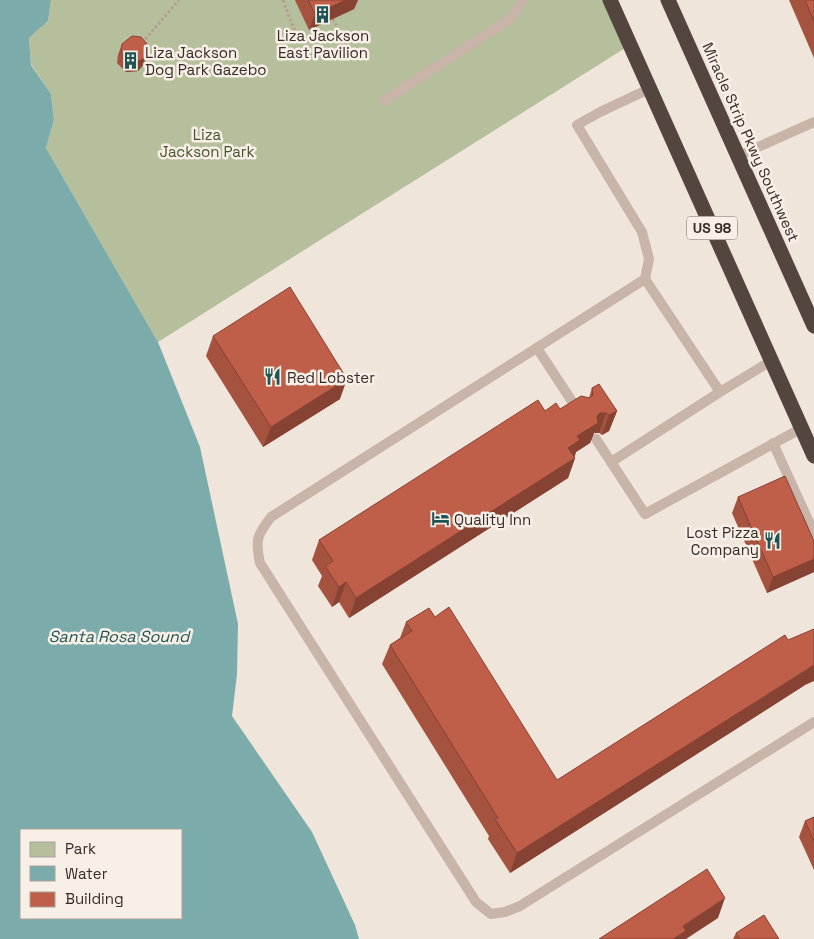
<svg xmlns="http://www.w3.org/2000/svg" width="814" height="939" viewBox="0 0 814 939" font-family="'Space Grotesk',sans-serif">
<style>
.green{fill:#b5bf9c}
.water{fill:#7bacab;fill-rule:evenodd}
.lines{fill:none;stroke-linecap:round;stroke-linejoin:round}
.path{stroke:#b39e92;stroke-width:3;stroke-dasharray:2.5 2.5;stroke-linecap:butt}
.lane{stroke:#c8b4a8;stroke-width:10}
.highway{stroke:#55453f;stroke-width:15}
.wall{fill:#a5523f}
.shaded-wall{fill:#864233}
.building{fill:#c05f49;stroke:#864233}
.labels{text-anchor:middle;dominant-baseline:central;stroke-width:5;stroke-linejoin:round;paint-order:stroke}
.shield{fill:#f8efe7;stroke:#706661;stroke-width:1}
.shield-label{font-size:14px;font-weight:bold;fill:#352b28}
.poi-label{font-size:15px;fill:#352b28;stroke:#f8efe7;text-anchor:start}
.park-label{font-size:15px;fill:#46522d;stroke:#f8efe7}
.street-label{font-size:15px;fill:#352b28;stroke:#f8efe7}
.water-label{font-size:16px;font-style:italic;fill:#1f5454;stroke:#f8efe7}
</style>
<rect width="100%" height="100%" fill="#f0e5db"/>
<polygon class="green" points="51,0 610,0 630,45 158,342 46,148 54,120 51,94 31,64 29,38 48,21"/>
<path class="water" d="M0 0H51L48 21 29 38 31 65 51 94 54 120 46 148 158 342 200 447 238 624 237 674 232 716 312 832 355 925 359 939H0ZM181 830V918H21V830Z"/>
<g class="lines">
<g class="path">
<path d="M283 0C297 37 297 52 340 32L350 50"/>
<polyline points="333,19 340,32"/>
<polyline points="142,43 179,0"/>
</g>
<g class="lane">
<path d="M649 89 600 112 577 125 642 232 649 259 645 279 271 517C257 535 255 540 260 563L476 902 491 914 505 912 520 906 814 722"/>
<polyline points="384,101 511,18 523,0"/>
<polyline points="738,156 814,122"/>
<polyline points="645,279 720,392 771,361"/>
<polyline points="537,348 579,412"/>
<polyline points="596,439 611,462 720,392"/>
<polyline points="773,443 814,533"/>
<polyline points="611,462 645,514 802,428"/>
</g>
<g class="highway">
<polyline points="610,0 814,456"/>
<polyline points="668,0 814,326"/>
</g>
</g>
<g class="wall">
<polygon points="295,0 358,0 354,9 309,30"/>
<polygon points="789,0 814,0 814,58"/>
<polygon points="122,44 148,53 144,64 138,71 126,72 117,63 118,55"/>
<polygon points="213,336 340,399 263,447 206,356"/>
<polygon points="592,388 617,411 609,431 602,435 599,433 594,433 590,443 576,452 574,457 575,458 568,478 349,618 339,602 332,607 318,586 322,576 312,560 319,540 545,411 560,409 589,398"/>
<polygon points="738,497 814,541 814,572 767,593 732,513"/>
<polygon points="435,617 557,780 805,685 510,873 488,839 489,836 382,664 390,645 400,638 406,622"/>
<polygon points="814,817 814,870 799,837 805,821"/>
<polygon points="736,933 779,939 733,939"/>
</g>
<g class="shaded-wall">
<polygon points="346,0 358,0 354,9 309,30 315,14"/>
<polygon points="148,53 144,64 138,71 126,72 130,62"/>
<polygon points="347,379 340,399 263,447 271,427"/>
<polygon points="617,411 609,431 602,435 609,415"/>
<polygon points="600,413 606,413 599,433 594,433 590,443 576,452 574,459 575,458 568,478 349,618 356,598 568,448 577,436"/>
<polygon points="814,559 814,572 767,593 773,577"/>
<polygon points="346,582 339,602 332,607 339,587"/>
<polygon points="814,665 814,681 805,685 510,873 517,853"/>
<polygon points="725,898 718,918 686,939 673,939 683,926"/>
</g>
<g class="building">
<polygon points="308,0 346,0 315,14"/>
<polygon points="805,0 814,0 814,21"/>
<polygon points="132,36 141,37 147,44 148,53 142,60 130,62 121,52 122,44"/>
<polygon points="290,287 347,379 271,427 213,336"/>
<polygon points="599,384 617,411 609,415 606,413 600,413 597,416 598,423 577,436 580,440 568,448 575,458 356,598 346,582 339,587 325,566 333,561 319,540 538,400 545,411 556,403 560,409 581,396 590,398 593,395 592,388"/>
<polygon points="785,476 814,541 814,559 773,577 738,497"/>
<polygon points="449,607 557,780 785,635 788,640 814,629 814,665 517,853 495,819 498,818 390,645 412,631 406,622 429,608 435,617"/>
<polygon points="814,817 814,841 805,821"/>
<polygon points="707,869 725,898 683,926 686,931 673,939 599,939"/>
<polygon points="764,915 779,939 740,939 736,933"/>
</g>
<defs>
<symbol id="building-bare" viewBox="-9 -9 18 18"><path d="M-4-6H4V6H1V3H-1V6H-4ZM-2.5-4.3h1.7v1.8h-1.7ZM.8-4.3h1.7v1.8H.8ZM-2.5-1h1.7V.8h-1.7ZM.8-1h1.7V.8H.8Z" fill="#1f5454" stroke="#f8efe7" stroke-width="2.5" paint-order="stroke"/></symbol>
<symbol id="restaurant-bare" viewBox="-9 -9 18 18"><path d="M-5-6h1v4h1v-4h1v4h1v-4h1v5L-1.5 .5V6h-2V.5L-5-1ZM5-6V6H3V1.5H1.5Q1.5-4 5-6Z" fill="#1f5454" stroke="#f8efe7" stroke-width="2.5" paint-order="stroke"/></symbol>
<symbol id="hotel-bare" viewBox="-9 -9 18 18"><path d="M-6-4.5h1.5V1H6V5H4.5V3h-9V5H-6ZM-4 0a1.8 1.8 0 1 1 3.6 0ZM.5 0V-2.5h3Q6-2.5 6 0Z" fill="#1f5454" stroke="#f8efe7" stroke-width="2.5" paint-order="stroke"/></symbol>
</defs>
<g fill-rule="evenodd">
<use href="#building-bare" x="310" y="2" width="25" height="25"/>
<use href="#building-bare" x="118" y="48" width="25" height="25"/>
<use href="#restaurant-bare" x="260" y="364" width="25" height="25"/>
<use href="#hotel-bare" x="428" y="506" width="25" height="25"/>
<use href="#restaurant-bare" x="760" y="528" width="25" height="25"/>
</g>
<g class="labels">
<rect class="shield" x="687" y="216.5" width="50" height="23" rx="4"/>
<g class="shield-label">
<text x="712" y="228">US 98</text>
</g>
<g class="poi-label">
<text x="323" y="35" text-anchor="middle">Liza Jackson<tspan x="323" dy="17">East Pavilion</tspan></text>
<text x="145" y="52">Liza Jackson<tspan x="145" dy="17">Dog Park Gazebo</tspan></text>
<text x="287" y="377">Red Lobster</text>
<text x="454" y="519">Quality Inn</text>
<text x="759" y="532" text-anchor="end">Lost Pizza<tspan x="759" dy="17">Company</tspan></text>
</g>
<g class="park-label">
<text x="207" y="134">Liza<tspan x="207" dy="17">Jackson Park</tspan></text>
</g>
<g class="street-label">
<text transform="translate(751 142) rotate(66)">Miracle Strip Pkwy Southwest</text>
</g>
<g class="water-label">
<text x="119" y="636">Santa Rosa Sound</text>
</g>
</g>
<rect x="20" y="829" width="162" height="90" fill="#f8efe7" stroke="#aaa19b"/>
<rect x="30" y="842" width="25" height="15" fill="#b5bf9c" stroke="#aaa19b"/>
<text x="65" y="854" font-size="15" fill="#352b28">Park</text>
<rect x="30" y="866" width="25" height="15" fill="#7bacab" stroke="#aaa19b"/>
<text x="65" y="879" font-size="15" fill="#352b28">Water</text>
<rect x="30" y="892" width="25" height="15" fill="#c05f49" stroke="#aaa19b"/>
<text x="65" y="904" font-size="15" fill="#352b28">Building</text>
</svg>
